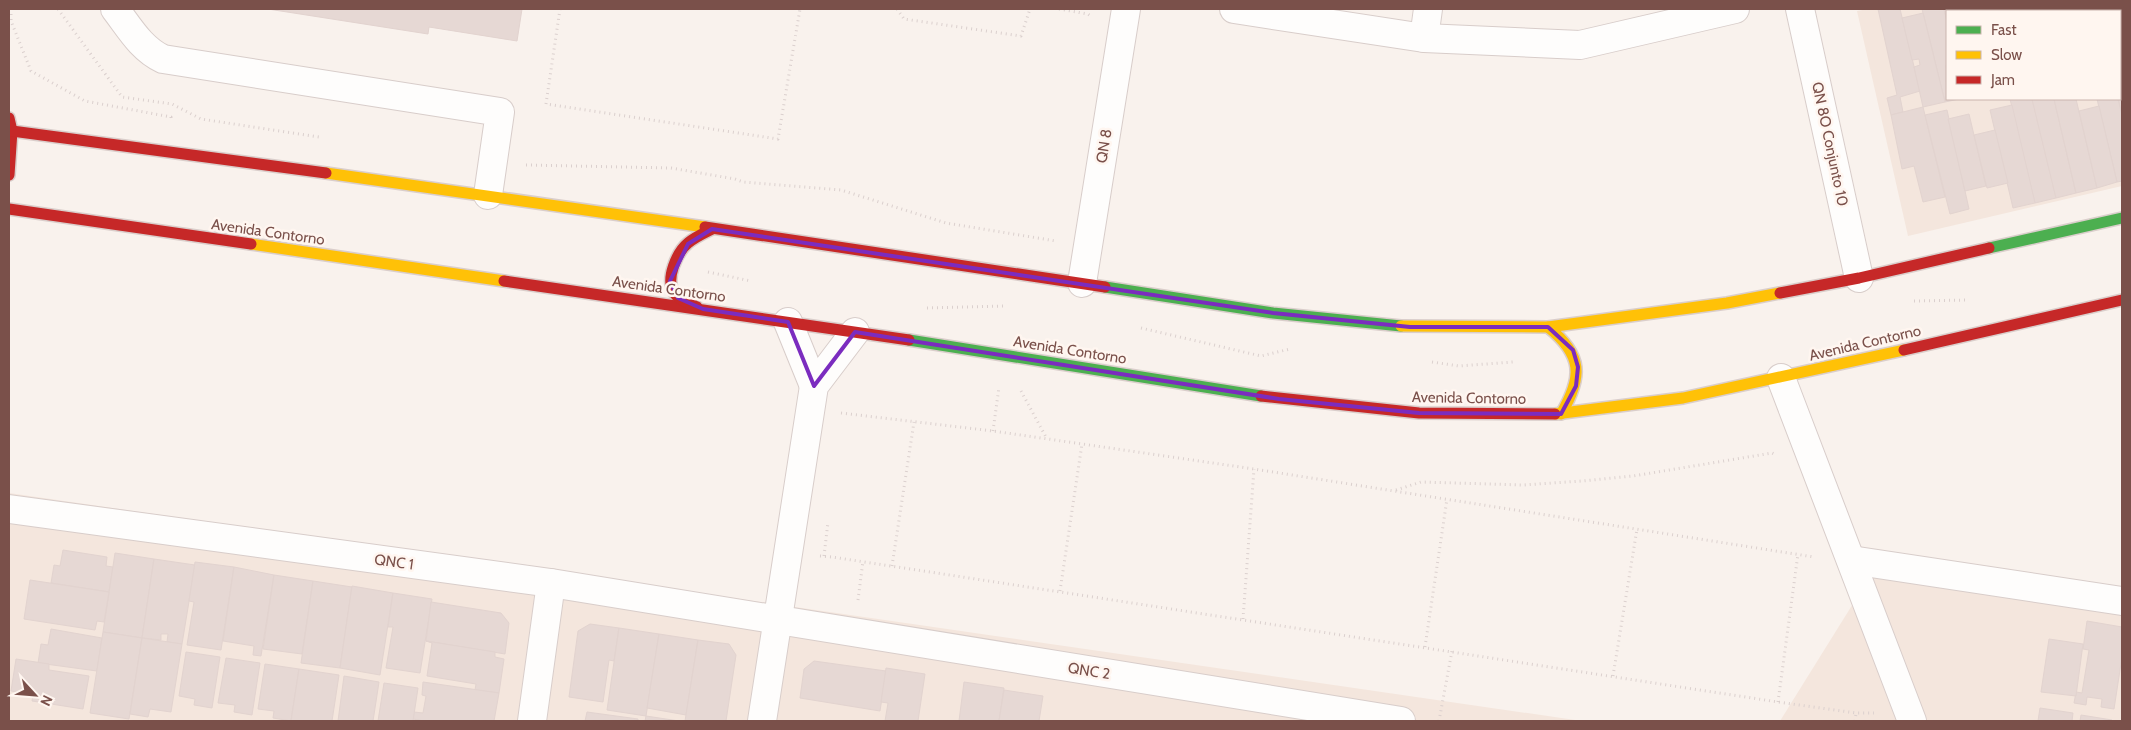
<svg xmlns="http://www.w3.org/2000/svg" width="2131" height="730" viewBox="0 0 2131 730" font-family="Cabin,sans-serif">
<style>
.residential{fill:#f4e6dd;fill-rule:evenodd}
.building{fill:#e6d8d4;stroke:#e2d3cf}
.lines{fill:none;stroke-linecap:round;stroke-linejoin:round}
.street-casing{stroke:#d8cdca;stroke-width:30}
.fast-casing{stroke:#dacecb;stroke-width:14}
.slow-casing{stroke:#dacecb;stroke-width:14}
.jam-casing{stroke:#dacecb;stroke-width:14}
.path{stroke:#dbd0ce;stroke-width:3;stroke-dasharray:1 4;stroke-linecap:butt}
.street{stroke:#fefdfc;stroke-width:28}
.fast{stroke:#4caf50;stroke-width:11}
.slow{stroke:#ffc107;stroke-width:11}
.jam{stroke:#c62828;stroke-width:11}
.marked{fill:none;stroke:#7b2cbf;stroke-width:4;stroke-linejoin:round}
.labels{text-anchor:middle;dominant-baseline:central;stroke-width:5;stroke-linejoin:round;paint-order:stroke}
.street-label{font-size:15px;fill:#7a504a;stroke:#fff6f0}
</style>
<rect width="100%" height="100%" fill="#f9f2ed"/>
<g class="residential">
<path d="M1868 9H2122V186L1908 236 1857 11ZM1947 11H2120V99H1947Z"/>
<polygon points="9,493 1582,721 9,721"/>
<polygon points="1874,570 2122,609 2122,721 1780,721"/>
</g>
<g class="building">
<polygon points="268,9 522,9 517,41 429,27 428,34"/>
<polygon points="1878,9 1900,9 1920,91 1900,97 1903,112 1891,115 1887,98 1897,95"/>
<polygon points="1922,9 1944,9 1947,21 1947,65 1946,65 1947,99 1959,99 1945,102"/>
<polygon points="1944,9 1966,9 1967,11 1947,11 1947,21"/>
<polygon points="1966,9 1989,9 1990,11 1967,11"/>
<polygon points="1989,9 2011,9 2012,11 1990,11"/>
<polygon points="2011,9 2032,9 2033,11 2012,11"/>
<polygon points="2032,9 2054,9 2055,11 2033,11"/>
<polygon points="2054,9 2077,9 2077,11 2055,11"/>
<polygon points="2077,9 2097,9 2098,11 2077,11"/>
<polygon points="2097,9 2121,9 2122,60 2120,60 2120,11 2098,11"/>
<polygon points="1923,13 1945,102 1923,107 1914,67 1920,65 1919,59 1912,60 1902,18"/>
<polygon points="2122,79 2122,115 2118,99 2120,80"/>
<polygon points="2010,99 2032,99 2056,198 2035,203"/>
<polygon points="2032,99 2054,99 2076,193 2056,198"/>
<polygon points="2054,99 2076,99 2097,188 2076,193"/>
<polygon points="2097,99 2118,99 2122,115 2122,181 2117,182"/>
<polygon points="2012,105 2035,203 2013,208 1990,110"/>
<polygon points="2099,106 2117,182 2097,188 2079,111"/>
<polygon points="1923,107 1945,197 1923,202 1914,166 1902,169 1891,115"/>
<polygon points="1947,110 1969,209 1950,214 1925,115"/>
<polygon points="1969,114 1986,186 1965,191 1948,119"/>
<polygon points="1995,130 2008,183 1987,188 1974,135"/>
<polygon points="63,550 107,557 106,566 113,567 109,592 51,583 54,565 60,566"/>
<polygon points="115,553 154,559 142,638 103,632"/>
<polygon points="154,559 195,565 182,644 167,642 168,634 161,634 161,640 142,638"/>
<polygon points="195,562 234,567 221,650 187,645 194,602 189,601"/>
<polygon points="234,567 274,575 261,656 253,655 254,646 223,641"/>
<polygon points="274,575 313,581 302,654 263,649"/>
<polygon points="30,580 109,592 104,622 97,621 95,630 24,619"/>
<polygon points="313,581 352,587 340,668 301,663"/>
<polygon points="352,586 393,593 380,675 340,668"/>
<polygon points="393,593 432,599 420,673 386,668 393,627 388,627"/>
<polygon points="431,602 501,613 509,623 505,654 426,641"/>
<polygon points="2087,621 2122,627 2122,657 2114,709 2101,707 2102,699 2087,697 2086,705 2074,703 2076,692 2082,693 2089,650 2083,649"/>
<polygon points="590,624 619,628 614,661 609,660 603,702 569,697 578,631"/>
<polygon points="619,628 659,634 646,716 607,710"/>
<polygon points="51,629 102,638 97,671 38,663 41,644 48,645"/>
<polygon points="103,632 142,638 129,719 90,713"/>
<polygon points="659,634 698,640 686,715 647,708"/>
<polygon points="142,638 182,644 171,712 150,709 148,717 130,714"/>
<polygon points="2049,639 2083,644 2076,696 2041,692"/>
<polygon points="698,640 729,644 736,655 726,721 685,721"/>
<polygon points="426,641 495,652 495,657 504,659 499,693 475,690 476,684 427,676 432,643"/>
<polygon points="186,652 220,657 212,708 194,705 195,699 179,696"/>
<polygon points="226,658 260,663 252,715 234,712 235,705 218,703"/>
<polygon points="16,659 49,664 49,670 89,676 83,709 32,701 33,695 11,691"/>
<polygon points="814,661 886,671 880,711 800,698 804,669"/>
<polygon points="265,664 299,669 291,721 273,718 274,711 258,709"/>
<polygon points="886,668 925,674 918,721 885,721 888,703 881,702"/>
<polygon points="299,669 339,675 332,721 291,721"/>
<polygon points="344,676 379,682 373,721 338,721"/>
<polygon points="423,682 499,693 494,721 424,721 413,719 414,712 423,713 426,696 422,695"/>
<polygon points="964,682 1004,688 999,721 959,721"/>
<polygon points="384,683 418,688 413,721 378,721"/>
<polygon points="1004,690 1043,696 1039,721 999,721"/>
<polygon points="2040,708 2073,713 2072,721 2038,721"/>
<polygon points="587,712 638,719 638,721 585,721"/>
<polygon points="2081,715 2112,720 2112,721 2080,721"/>
<polygon points="646,716 679,721 645,721"/>
</g>
<g class="lines">
<defs>
<g id="street">
<path d="M115 9C129 27 141 49 163 59L500 112 488 195"/>
<polyline points="1234,9 1424,38 1580,45 1735,9"/>
<polyline points="1800,9 1859,278"/>
<polyline points="1424,38 1428,9"/>
<polyline points="1082,283 1126,9"/>
<polyline points="788,322 814,386"/>
<polyline points="1781,378 1912,721"/>
<polyline points="9,509 551,583 1401,721"/>
<polyline points="1851,560 2122,601"/>
<polyline points="532,721 551,583"/>
<polyline points="762,721 814,386 855,332"/>
</g>
<g id="fast">
<polyline points="1989,248 2122,218"/>
<polyline points="1105,287 1273,313 1401,326"/>
<polyline points="909,340 1261,396"/>
</g>
<g id="slow">
<polyline points="326,173 705,227"/>
<polyline points="251,244 504,281"/>
<polyline points="1401,326 1548,327 1727,303 1780,293"/>
<path d="M1548 327C1583 355 1583 377 1561 414"/>
<polyline points="1555,414 1683,398 1904,350"/>
</g>
<g id="jam">
<polyline points="9,118 12,131 9,175"/>
<polyline points="12,131 326,173"/>
<polyline points="9,209 251,244"/>
<polyline points="705,227 1105,287"/>
<polyline points="504,281 909,340"/>
<polyline points="1780,293 1859,278 1989,248"/>
<path d="M697 307C689 304 679 300 674 293 665 279 677 252 688 243 695 237 704 233 712 229"/>
<polyline points="1904,350 2122,300"/>
<polyline points="1261,396 1419,413 1555,414"/>
</g>
</defs>
<use href="#street" class="street-casing"/>
<use href="#fast" class="fast-casing"/>
<use href="#slow" class="slow-casing"/>
<use href="#jam" class="jam-casing"/>
<g class="path">
<polyline points="11,9 11,21 31,71 85,101 171,117 171,120"/>
<polyline points="58,9 122,97 172,104 201,119 319,137"/>
<polyline points="560,9 546,104 778,139 800,9"/>
<polyline points="897,9 904,19 1021,36 1030,9"/>
<polyline points="1059,9 1088,14 1092,17"/>
<polyline points="526,165 671,168 735,179 743,182 841,190 946,223 1056,241"/>
<polyline points="708,272 751,281"/>
<polyline points="1914,301 1968,300"/>
<polyline points="927,308 1003,306"/>
<polyline points="1141,328 1261,356 1290,349"/>
<polyline points="1432,362 1459,366 1513,362"/>
<polyline points="1021,391 1047,439"/>
<polyline points="841,413 993,431 1254,469 1814,557"/>
<polyline points="993,431 999,387"/>
<polyline points="1396,490 1421,482 1523,485 1582,481 1633,476 1772,453 1776,455"/>
<polyline points="820,556 832,557 1778,702 1856,713 1874,713"/>
<polyline points="824,556 828,522"/>
<polyline points="892,566 914,422"/>
<polyline points="1060,591 1082,444"/>
<polyline points="858,600 863,561"/>
<polyline points="1243,619 1254,469"/>
<polyline points="1425,647 1447,499"/>
<polyline points="1613,676 1637,529"/>
<polyline points="1778,702 1798,554"/>
<polyline points="1439,721 1452,651"/>
<polyline points="1855,721 1856,713"/>
</g>
<use href="#street" class="street"/>
<use href="#fast" class="fast"/>
<use href="#slow" class="slow"/>
<use href="#jam" class="jam"/>
</g>
<path class="marked" d="M712 229 1273 313 1410 327H1548L1573 350 1578 367 1576 386 1561 414 1419 413 1279 399 855 332 814 386 788 322 703 309 678 298 670 281 688 244Z"/>
<g class="labels">
<g class="street-label">
<text transform="translate(1830 144) rotate(78)">QN 8O Conjunto 10</text>
<text transform="translate(1104 146) rotate(-81)">QN 8</text>
<text transform="translate(268 232) rotate(8)">Avenida Contorno</text>
<text transform="translate(669 289) rotate(8)">Avenida Contorno</text>
<text transform="translate(1865 343) rotate(-13)">Avenida Contorno</text>
<text transform="translate(1070 350) rotate(9)">Avenida Contorno</text>
<text transform="translate(1469 398) rotate(1)">Avenida Contorno</text>
<text transform="translate(394 562) rotate(8)">QNC 1</text>
<text transform="translate(1089 671) rotate(9)">QNC 2</text>
</g>
</g>
<rect width="2131" height="730" fill="none" stroke="#7a504a" stroke-width="20"/>
<rect x="1946" y="10" width="175" height="90" fill="#fff6f0" stroke="#cab4ae"/>
<rect x="1956" y="26" width="25" height="8" fill="#4caf50" stroke="#cab4ae"/>
<text x="1991" y="35" font-size="15" fill="#7a504a">Fast</text>
<rect x="1956" y="51" width="25" height="8" fill="#ffc107" stroke="#cab4ae"/>
<text x="1991" y="60" font-size="15" fill="#7a504a">Slow</text>
<rect x="1956" y="76" width="25" height="8" fill="#c62828" stroke="#cab4ae"/>
<text x="1991" y="85" font-size="15" fill="#7a504a">Jam</text>
<g transform="translate(35 695) rotate(116)" stroke="#fff6f0" stroke-width="4" paint-order="stroke">
<path d="M0-4L9 19L0 12L-9 19Z" fill="#7a504a"/>
<text y="-8" font-size="14" font-weight="bold" text-anchor="middle" fill="#7a504a">N</text>
</g>
</svg>
